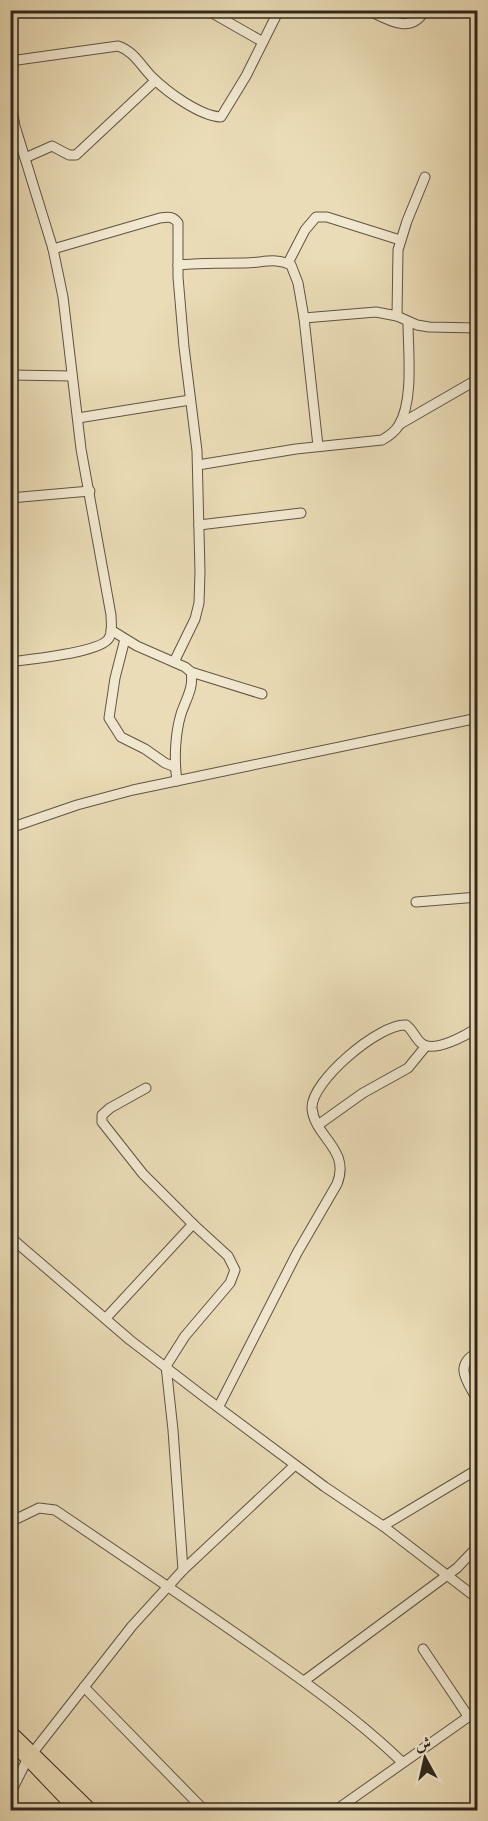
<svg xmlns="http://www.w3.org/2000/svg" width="488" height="1821" viewBox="0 0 488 1821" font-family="Cardo,Amiri,serif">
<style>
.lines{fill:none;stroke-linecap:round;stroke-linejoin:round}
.minor-casing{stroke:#5f5444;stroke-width:11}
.major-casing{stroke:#31271e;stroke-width:14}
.minor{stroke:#f1e8d0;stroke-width:9}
.major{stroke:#eadcb6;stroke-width:12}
</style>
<rect width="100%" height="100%" fill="#eadcb6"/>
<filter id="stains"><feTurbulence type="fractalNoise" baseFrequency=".00333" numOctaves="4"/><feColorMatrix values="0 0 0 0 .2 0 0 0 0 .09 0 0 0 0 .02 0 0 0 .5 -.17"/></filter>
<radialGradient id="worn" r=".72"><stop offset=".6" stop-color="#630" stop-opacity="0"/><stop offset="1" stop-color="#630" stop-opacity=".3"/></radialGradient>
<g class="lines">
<defs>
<g id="minor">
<polyline points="207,10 263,42"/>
<path d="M368 10C388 20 411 35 425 10"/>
<path d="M10 61 118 46C134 51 141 66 152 77 167 92 200 116 221 117L246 76 279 10"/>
<path d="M10 99 15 126 53 249 63 297 81 449 111 615C111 622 113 632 109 638 101 653 29 659 10 662"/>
<polyline points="25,158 52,146 69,155 76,155 155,81"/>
<path d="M53 249 160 218C169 217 173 216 178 223V277L184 347 197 451 200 572 199 603 195 619 174 662"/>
<polyline points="288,263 305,230 316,217 327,217 400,240"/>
<path d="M178 265C201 263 222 263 245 263 262 263 276 257 291 265L298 283 304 318 318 446"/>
<polyline points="397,316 398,250 407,221 425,177"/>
<polyline points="304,318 376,312 397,316 417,325 429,327 478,328"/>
<polyline points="10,375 72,376"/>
<polyline points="78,418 190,400"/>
<polyline points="400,424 478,379"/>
<path d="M198 465 296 449 382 440C389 436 395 432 399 425 414 400 408 351 408 322"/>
<polyline points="10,498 90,491"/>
<polyline points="199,525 301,513"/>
<path d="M111 630 137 646 185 667 191 672C194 688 186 699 181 714 175 734 174 760 177 781"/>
<polyline points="125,639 115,678 109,718 121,737 145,749 165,763 175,767"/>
<polyline points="191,672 262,694"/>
<polyline points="10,828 77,805 133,790 478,718"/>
<polyline points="416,902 478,897"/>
<polyline points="146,1088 110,1108 102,1115 102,1122 143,1174 193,1224 228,1256 235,1270 230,1283 185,1336 166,1366 173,1430 183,1570"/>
<polyline points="318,1125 363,1093 408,1068 426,1046"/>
<polyline points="10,1237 130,1340 203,1396 325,1487 383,1526 478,1599"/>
<polyline points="106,1318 193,1224"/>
<path d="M478 1352C452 1366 468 1382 478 1401"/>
<path d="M219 1406 297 1253 337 1184C351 1149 314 1137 312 1108 311 1081 380 1023 406 1025 413 1030 415 1038 421 1043 433 1054 467 1035 478 1027"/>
<path d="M10 1522 39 1508 55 1510C132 1562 209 1614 285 1668 326 1697 366 1727 402 1762"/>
<polyline points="383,1526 478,1469"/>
<polyline points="423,1649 468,1716"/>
<polyline points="304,1681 457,1568 478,1546"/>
<polyline points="84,1687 204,1810"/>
<polyline points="10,1794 27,1760 132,1626 183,1570 295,1465"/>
<polyline points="336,1810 478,1710"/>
</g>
<g id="major">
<polyline points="10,1731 91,1810"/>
<polyline points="16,1747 76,1810"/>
</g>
</defs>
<use href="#minor" class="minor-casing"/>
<use href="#major" class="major-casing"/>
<use href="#minor" class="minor"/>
<use href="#major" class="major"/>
</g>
<rect width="488" height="1821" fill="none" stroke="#eadcb6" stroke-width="36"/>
<rect x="12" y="12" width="464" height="1797" fill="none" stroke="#31271e" stroke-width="3"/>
<rect x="18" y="18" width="452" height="1785" fill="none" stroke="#31271e" stroke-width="1.5"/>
<g transform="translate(425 1758) rotate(352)" stroke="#f1e8d0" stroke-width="4.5" paint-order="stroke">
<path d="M0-4.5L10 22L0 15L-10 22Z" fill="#31271e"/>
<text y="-9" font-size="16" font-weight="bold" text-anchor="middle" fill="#31271e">ش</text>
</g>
<rect width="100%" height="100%" filter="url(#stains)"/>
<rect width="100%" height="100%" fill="url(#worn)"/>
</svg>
